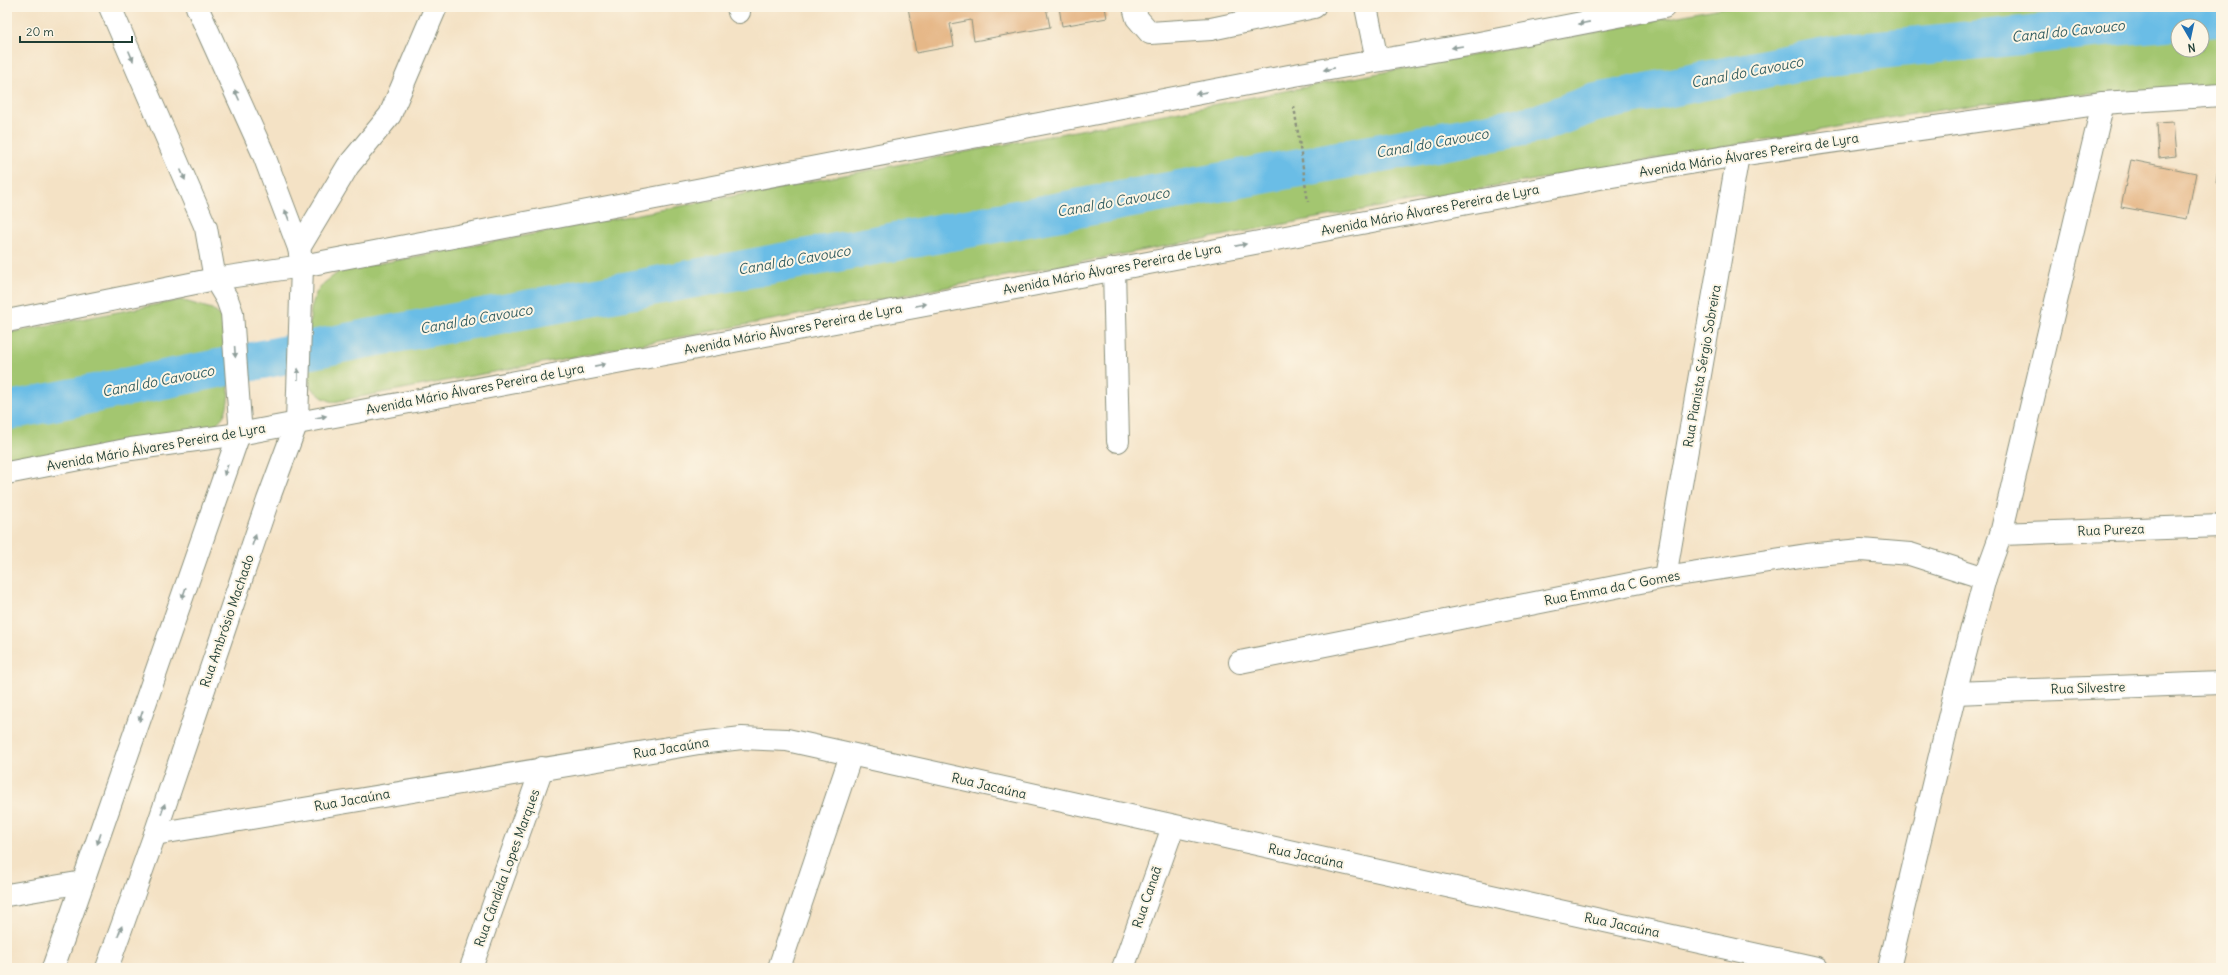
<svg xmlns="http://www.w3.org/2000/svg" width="2228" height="975" viewBox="0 0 2228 975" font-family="Delius,sans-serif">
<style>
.green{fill:#a3c670;stroke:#618252;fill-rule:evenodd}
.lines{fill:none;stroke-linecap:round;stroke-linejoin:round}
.canal{stroke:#6bbde6;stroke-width:39}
.building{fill:#e6b888}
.minor-casing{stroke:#8a907c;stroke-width:24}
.path{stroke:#8a907c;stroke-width:2.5;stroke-dasharray:3 3;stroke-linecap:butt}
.minor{stroke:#fff;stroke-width:22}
.oneway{fill:#8f9e9a}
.labels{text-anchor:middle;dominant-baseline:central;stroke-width:4;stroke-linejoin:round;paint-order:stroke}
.street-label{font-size:13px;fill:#1f3d34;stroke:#fcf5e5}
.water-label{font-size:14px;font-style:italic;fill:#325d60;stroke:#fcf5e5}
</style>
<rect width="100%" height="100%" fill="#fcf5e5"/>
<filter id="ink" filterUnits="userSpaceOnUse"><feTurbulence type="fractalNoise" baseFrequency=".025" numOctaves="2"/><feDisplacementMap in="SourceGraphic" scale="8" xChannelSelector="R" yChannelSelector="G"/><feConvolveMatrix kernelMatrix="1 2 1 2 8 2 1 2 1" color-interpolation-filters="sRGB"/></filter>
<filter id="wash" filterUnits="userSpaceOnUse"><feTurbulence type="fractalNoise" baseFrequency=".012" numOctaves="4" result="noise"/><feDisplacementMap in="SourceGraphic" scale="16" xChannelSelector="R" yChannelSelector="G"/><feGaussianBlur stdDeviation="0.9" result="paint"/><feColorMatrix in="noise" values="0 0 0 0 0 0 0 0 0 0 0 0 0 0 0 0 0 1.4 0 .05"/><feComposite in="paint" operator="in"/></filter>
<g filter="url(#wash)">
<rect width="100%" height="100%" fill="#f4e2c5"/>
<g class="green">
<path d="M1726 7H2221V88L2075 95 1982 104 1900 116 1311 219 333 402 323 398 311 388 305 374 311 308 316 293 324 283 340 271ZM2178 26H2202V50H2178Z"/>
<path d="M181 300 212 309 224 319C225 343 233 389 226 410 224 418 216 424 210 429L7 465V333Z"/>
</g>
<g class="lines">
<polyline class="canal" points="7,411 354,341 1537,124 1594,103 1843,53 2221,16"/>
</g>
<g id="blocks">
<g class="building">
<polygon points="908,7 1046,7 1050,27 974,41 971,20 950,24 954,46 916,53"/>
<polygon points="1059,7 1105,7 1107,18 1062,26"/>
<polygon points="2173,122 2176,156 2159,158 2157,123"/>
<polygon points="2220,152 2221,152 2221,184 2216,183"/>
<polygon points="2131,160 2196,173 2187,219 2121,207"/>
</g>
</g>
</g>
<g filter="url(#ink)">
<use href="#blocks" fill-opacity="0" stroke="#8a907c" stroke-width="1"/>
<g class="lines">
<defs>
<g id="minor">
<polyline points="738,7 739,12"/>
<polyline points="1134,7 1137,18 1150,33 1211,29 1314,7"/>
<polyline points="1366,7 1377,60"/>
<polyline points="299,248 348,166 390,115 436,7"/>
<polyline points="1114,269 1118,441"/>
<polyline points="7,321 215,279 302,266 1289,76 1474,44 1664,7"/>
<polyline points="7,473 131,449 239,434 1600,178 1738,155 2103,103 2221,95"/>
<polyline points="2001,534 2221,526"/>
<polyline points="1665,577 1738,155"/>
<polyline points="1240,662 1665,577 1807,555 1861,550 1910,554 1985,578"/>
<polyline points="1955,693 2221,683"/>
<polyline points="155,834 699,743 742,738 787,740 1817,968"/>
<polyline points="7,895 83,882"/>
<polyline points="53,968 239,434 240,422 232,313 227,299 215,279 206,228 110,7"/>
<polyline points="107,968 155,834 268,500 297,422 302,266 299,248 263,153 197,7"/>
<polyline points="471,968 542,768"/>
<polyline points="779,968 851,755"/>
<polyline points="1123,968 1173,827"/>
<polyline points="1889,968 1955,693 1985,578 2001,534 2103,103"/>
</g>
</defs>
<use href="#minor" class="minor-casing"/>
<polyline class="path" points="1294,106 1308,202"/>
<use href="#minor" class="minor"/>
</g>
<defs><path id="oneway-solid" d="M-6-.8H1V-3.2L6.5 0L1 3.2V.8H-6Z"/></defs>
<g class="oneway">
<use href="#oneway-solid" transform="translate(1584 23) rotate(169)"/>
<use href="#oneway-solid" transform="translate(1457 47) rotate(171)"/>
<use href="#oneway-solid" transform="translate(131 56) rotate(67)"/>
<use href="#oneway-solid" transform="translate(1329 69) rotate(169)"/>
<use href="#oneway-solid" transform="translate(1201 93) rotate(169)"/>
<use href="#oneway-solid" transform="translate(237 95) rotate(-114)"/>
<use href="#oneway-solid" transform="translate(183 175) rotate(67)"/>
<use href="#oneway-solid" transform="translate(287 215) rotate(-111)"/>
<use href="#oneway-solid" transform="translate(1241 245) rotate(-11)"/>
<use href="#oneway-solid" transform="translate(921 305) rotate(-11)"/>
<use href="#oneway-solid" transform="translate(235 352) rotate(86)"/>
<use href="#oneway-solid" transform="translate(600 365) rotate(-11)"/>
<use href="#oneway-solid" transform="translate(298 374) rotate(-89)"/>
<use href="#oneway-solid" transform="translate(321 417) rotate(-11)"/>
<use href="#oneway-solid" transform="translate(226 470) rotate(109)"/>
<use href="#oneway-solid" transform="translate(254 540) rotate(-71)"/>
<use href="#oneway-solid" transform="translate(184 593) rotate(109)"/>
<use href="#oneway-solid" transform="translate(141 716) rotate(109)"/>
<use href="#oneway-solid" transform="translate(163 809) rotate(-71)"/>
<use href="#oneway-solid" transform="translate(99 839) rotate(109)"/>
<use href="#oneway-solid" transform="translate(120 931) rotate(-70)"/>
</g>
</g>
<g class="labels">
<g class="street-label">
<text transform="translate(1749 155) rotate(-9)">Avenida Mário Álvares Pereira de Lyra</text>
<text transform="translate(1430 210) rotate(-11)">Avenida Mário Álvares Pereira de Lyra</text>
<text transform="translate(1112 269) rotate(-11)">Avenida Mário Álvares Pereira de Lyra</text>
<text transform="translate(793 329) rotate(-11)">Avenida Mário Álvares Pereira de Lyra</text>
<text transform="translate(1702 366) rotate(-80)">Rua Pianista Sérgio Sobreira</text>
<text transform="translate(475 389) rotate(-11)">Avenida Mário Álvares Pereira de Lyra</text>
<text transform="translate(156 447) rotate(-10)">Avenida Mário Álvares Pereira de Lyra</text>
<text transform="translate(2111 530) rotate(-2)">Rua Pureza</text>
<text transform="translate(1612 588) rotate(-11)">Rua Emma da C Gomes</text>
<text transform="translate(227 621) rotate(-71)">Rua Ambrósio Machado</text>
<text transform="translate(2088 688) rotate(-2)">Rua Silvestre</text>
<text transform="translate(671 748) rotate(-9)">Rua Jacaúna</text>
<text transform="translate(989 786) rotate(13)">Rua Jacaúna</text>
<text transform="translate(352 800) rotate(-10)">Rua Jacaúna</text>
<text transform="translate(1306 856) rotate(12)">Rua Jacaúna</text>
<text transform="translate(507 868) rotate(-70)">Rua Cândida Lopes Marques</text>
<text transform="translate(1147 897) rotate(-71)">Rua Canaã</text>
<text transform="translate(1622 925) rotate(12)">Rua Jacaúna</text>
</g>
<g class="water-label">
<text transform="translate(2068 31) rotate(-6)">Canal do Cavouco</text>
<text transform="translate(1747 72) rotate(-11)">Canal do Cavouco</text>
<text transform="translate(1432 143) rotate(-10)">Canal do Cavouco</text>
<text transform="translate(1113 202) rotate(-10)">Canal do Cavouco</text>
<text transform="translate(794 260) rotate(-10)">Canal do Cavouco</text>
<text transform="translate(476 319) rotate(-10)">Canal do Cavouco</text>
<text transform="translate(158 381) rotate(-11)">Canal do Cavouco</text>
</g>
</g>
<rect width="2228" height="975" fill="none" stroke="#fcf5e5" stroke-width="24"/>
<g transform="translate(2190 38) rotate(171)"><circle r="19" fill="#fcf5e5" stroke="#a4ab9e"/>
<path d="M0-3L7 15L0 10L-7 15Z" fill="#1f6fb2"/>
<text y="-6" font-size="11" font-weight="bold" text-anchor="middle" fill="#1f3d34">N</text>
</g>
<path d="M20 36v6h112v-6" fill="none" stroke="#1f3d34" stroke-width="2"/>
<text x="26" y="36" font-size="12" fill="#1f3d34" stroke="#fcf5e5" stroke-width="3" paint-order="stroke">20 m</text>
</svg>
